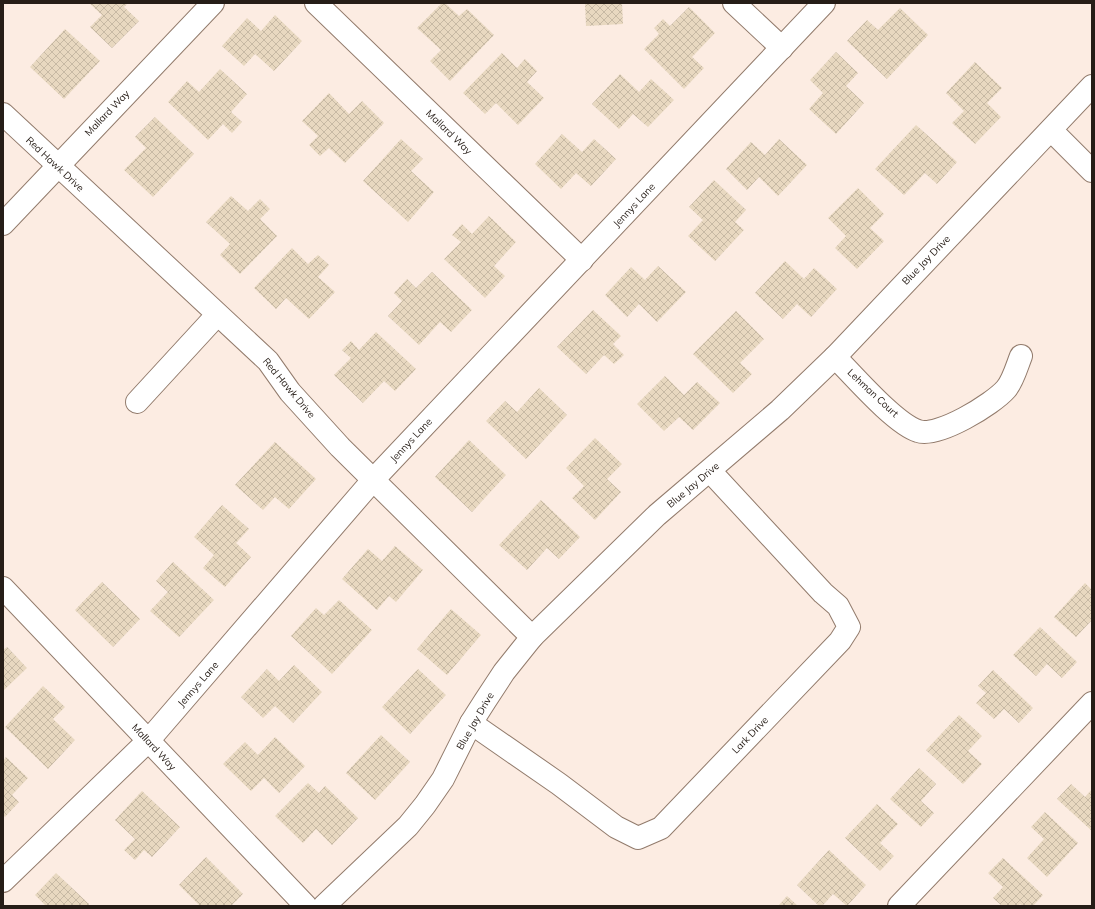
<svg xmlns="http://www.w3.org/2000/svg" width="1095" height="909" viewBox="0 0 1095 909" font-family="Mulish,sans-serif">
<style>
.building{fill:url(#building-cross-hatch)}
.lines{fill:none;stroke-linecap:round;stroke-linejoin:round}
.street-casing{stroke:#927b6c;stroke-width:24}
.street{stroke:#fff;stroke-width:22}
.labels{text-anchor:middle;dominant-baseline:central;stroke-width:3.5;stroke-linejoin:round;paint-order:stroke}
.street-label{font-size:10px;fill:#261d17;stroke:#fff}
</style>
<defs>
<pattern id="building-cross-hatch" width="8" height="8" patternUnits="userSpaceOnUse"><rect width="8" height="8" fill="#e8d8c0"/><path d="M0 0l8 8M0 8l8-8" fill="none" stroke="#c7b9a4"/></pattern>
</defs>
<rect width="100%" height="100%" fill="#fcece2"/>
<g class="building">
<polygon points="89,3 128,3 124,7 139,21 112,48 90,27 102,15"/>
<polygon points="442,3 445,3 459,16 467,9 494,35 450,81 430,61 441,50 417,28"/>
<polygon points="585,3 622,3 623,24 586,26"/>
<polygon points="689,7 715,33 692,57 704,68 684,89 644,49 659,34 654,28 663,19 670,26"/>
<polygon points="900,8 928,35 887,79 847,41 867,20 878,30"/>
<polygon points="275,15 302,41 274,71 255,54 244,66 222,46 247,18 261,31"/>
<polygon points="65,29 100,61 64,99 30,67"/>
<polygon points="836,52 858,73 846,86 864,103 836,134 809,109 823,93 810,80"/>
<polygon points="502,53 517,68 525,59 537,71 527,82 544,98 518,125 496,103 485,114 463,93"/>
<polygon points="975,62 1002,88 987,103 1001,117 975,144 952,123 964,111 946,93"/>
<polygon points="220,69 247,94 231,112 242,122 232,133 223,124 208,140 168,102 187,81 199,92"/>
<polygon points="620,74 639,92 651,79 674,100 648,127 633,114 619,129 592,104"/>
<polygon points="329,93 349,114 362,101 384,123 345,163 329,148 320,156 309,145 318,136 302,121"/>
<polygon points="155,117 194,154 153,197 124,170 146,148 135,137"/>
<polygon points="916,125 957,162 937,184 925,173 904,195 875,169"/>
<polygon points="562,134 582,152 594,139 616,159 591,186 576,173 561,189 535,164"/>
<polygon points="401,139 423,159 411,171 434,192 408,222 363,181"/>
<polygon points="779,139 807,165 778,196 759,177 747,190 726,169 751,142 765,155"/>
<polygon points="714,180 746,210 735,222 744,230 715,261 688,236 703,220 689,207"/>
<polygon points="858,188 884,214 870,228 884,241 857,269 835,248 846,236 828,218"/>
<polygon points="231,196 248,211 260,199 270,209 260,219 277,236 240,274 220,255 230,244 206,222"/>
<polygon points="489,216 516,242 494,266 505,276 485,298 444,259 461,242 452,235 462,224 472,234"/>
<polygon points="292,248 308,264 318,255 329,265 318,277 335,292 309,319 286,298 276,309 254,288"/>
<polygon points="785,261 804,279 814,268 837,289 811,317 797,304 783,319 755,293"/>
<polygon points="658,266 686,292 657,322 639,304 627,317 605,295 631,267 645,280"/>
<polygon points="432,272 472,310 451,332 440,322 419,345 388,316 402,301 394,293 407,279 416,288"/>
<polygon points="593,310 621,336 613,344 624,355 614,364 604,355 586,374 557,347"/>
<polygon points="736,311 764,339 740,363 752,374 733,393 693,354"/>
<polygon points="376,332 416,369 395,391 384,381 363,403 334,375 351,358 342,350 351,341 359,350"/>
<polygon points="665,376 684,395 697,382 720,403 693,430 679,417 664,431 637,404"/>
<polygon points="539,388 567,415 526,459 486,421 505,401 517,412"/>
<polygon points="595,438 622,464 607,479 621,492 595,520 572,498 584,486 566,468"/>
<polygon points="469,440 506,475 472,512 435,477"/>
<polygon points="275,442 316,479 289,509 275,497 263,510 235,485"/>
<polygon points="541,500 580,537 559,559 547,548 527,570 499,545"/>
<polygon points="222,505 249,529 236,543 251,557 225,587 203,568 214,555 194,537"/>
<polygon points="395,546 423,570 396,602 389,596 377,610 342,579 368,549 382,561"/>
<polygon points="173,562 214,600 179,637 150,611 168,592 156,581"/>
<polygon points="102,582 140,619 113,647 75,610"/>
<polygon points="1085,583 1092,590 1092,620 1076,637 1054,617"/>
<polygon points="339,600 372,630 332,674 291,636 316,608 324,615"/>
<polygon points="451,609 481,635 447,675 417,649"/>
<polygon points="1040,627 1077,662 1062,678 1047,664 1036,676 1013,655"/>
<polygon points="7,647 27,668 3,691 3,650"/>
<polygon points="294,665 322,692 293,723 275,706 263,718 241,697 267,669 279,681"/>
<polygon points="418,669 446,695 410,734 382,707"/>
<polygon points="993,670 1033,708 1019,723 1004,709 994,719 976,703 986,693 978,686"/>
<polygon points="43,686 65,707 53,719 75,740 48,769 5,727"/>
<polygon points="959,715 982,736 968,751 982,764 963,784 926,750"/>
<polygon points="381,735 410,762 375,800 346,773"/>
<polygon points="275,737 305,766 279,793 264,778 251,791 223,764 245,742 258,755"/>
<polygon points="6,757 28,778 12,795 19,802 5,817 3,815 3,761"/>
<polygon points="919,768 936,784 921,801 934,813 921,827 890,799"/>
<polygon points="308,783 319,793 325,786 358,818 332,845 316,829 303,843 275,816"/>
<polygon points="1071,784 1085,797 1092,789 1092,831 1057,799"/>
<polygon points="142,791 180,827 152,857 144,850 135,860 124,850 135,839 115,820"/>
<polygon points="877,804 898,824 880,843 894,856 880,871 845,838"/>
<polygon points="1045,812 1078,843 1047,877 1027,858 1044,839 1031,827"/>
<polygon points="829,850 866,885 847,906 833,894 822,906 819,906 797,885"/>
<polygon points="206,857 243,894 231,906 200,906 179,885"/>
<polygon points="1003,858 1043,895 1033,906 1022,906 1020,904 1018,906 1002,906 993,898 1003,887 988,873"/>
<polygon points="56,873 89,904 88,906 46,906 35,895"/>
<polygon points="787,896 798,906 778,906"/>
</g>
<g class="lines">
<defs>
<g id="street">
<polyline points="316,3 582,260"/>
<polyline points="734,3 782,48"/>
<polyline points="3,114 268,361 290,392 340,447 532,637"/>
<polyline points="1051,130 1092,171"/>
<polyline points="3,224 213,3"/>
<path d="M835 357C853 375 895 424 918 431 938 438 993 404 1006 389 1013 381 1017 366 1021 356"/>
<polyline points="137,402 217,315"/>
<polyline points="3,588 306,906"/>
<polyline points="471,723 559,784 616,827 638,838 661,828 840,641 849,627 838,606 823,593 710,471"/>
<polyline points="3,881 148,741 373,480 824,3"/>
<polyline points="324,906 408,826 425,805 443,779 471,723 485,701 504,672 532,637 657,515 780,410 835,357 1092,86"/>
<polyline points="899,906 1092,703"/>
</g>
</defs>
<use href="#street" class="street-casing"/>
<use href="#street" class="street"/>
</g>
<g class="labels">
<g class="street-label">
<text transform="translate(107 113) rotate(-46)">Mallard Way</text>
<text transform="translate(449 132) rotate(44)">Mallard Way</text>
<text transform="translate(55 164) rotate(43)">Red Hawk Drive</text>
<text transform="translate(634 205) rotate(-47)">Jennys Lane</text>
<text transform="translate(926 260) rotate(-46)">Blue Jay Drive</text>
<text transform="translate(289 388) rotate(50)">Red Hawk Drive</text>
<text transform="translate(873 393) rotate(43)">Lehman Court</text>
<text transform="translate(411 440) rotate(-47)">Jennys Lane</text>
<text transform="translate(693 485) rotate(-40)">Blue Jay Drive</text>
<text transform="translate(198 684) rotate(-49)">Jennys Lane</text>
<text transform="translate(475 721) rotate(-60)">Blue Jay Drive</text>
<text transform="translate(750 735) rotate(-46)">Lark Drive</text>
<text transform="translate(154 747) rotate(47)">Mallard Way</text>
</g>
</g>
<rect width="1095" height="909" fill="none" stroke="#261d17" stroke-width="8"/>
</svg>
